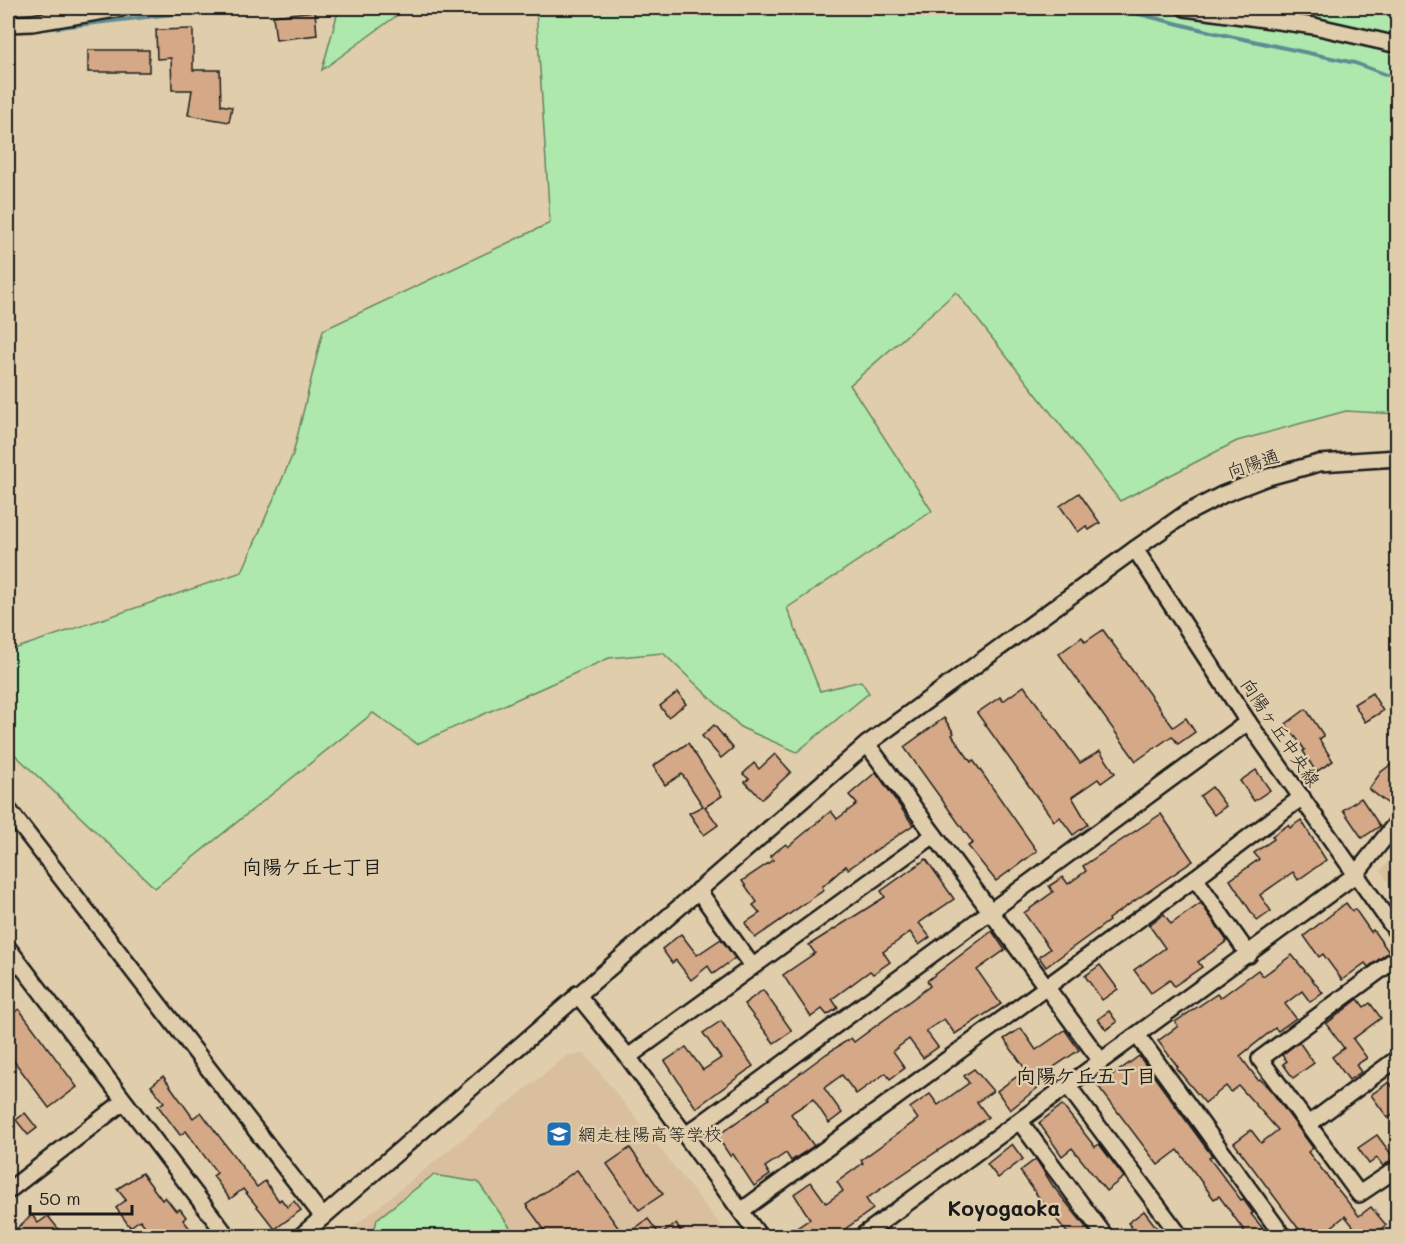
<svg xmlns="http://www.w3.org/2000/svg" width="1405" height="1244" viewBox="0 0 1405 1244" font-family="Mali,'Klee One',sans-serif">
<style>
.built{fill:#d9bf9d}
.green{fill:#aee8ac;stroke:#658264;stroke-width:1.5}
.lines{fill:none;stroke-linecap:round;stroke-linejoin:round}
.stream{stroke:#5d8d93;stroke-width:4}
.building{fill:#d5a887;stroke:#1c1c1c;stroke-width:1.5}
.minor-casing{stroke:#1c1c1c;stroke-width:20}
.minor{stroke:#e0cdab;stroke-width:15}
.labels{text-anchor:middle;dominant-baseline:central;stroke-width:5;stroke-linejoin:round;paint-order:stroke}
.street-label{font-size:18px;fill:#1c1c1c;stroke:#e0cdab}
.poi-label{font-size:18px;fill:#1c1c1c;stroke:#e0cdab;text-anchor:start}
.neighbourhood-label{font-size:20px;font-weight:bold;fill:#1c1c1c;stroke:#e0cdab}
.quarter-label{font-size:21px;font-weight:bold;fill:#1c1c1c;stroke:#e0cdab}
</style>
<rect width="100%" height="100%" fill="#e0cdab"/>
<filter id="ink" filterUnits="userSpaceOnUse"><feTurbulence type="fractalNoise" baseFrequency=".0167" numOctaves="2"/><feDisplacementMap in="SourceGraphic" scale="12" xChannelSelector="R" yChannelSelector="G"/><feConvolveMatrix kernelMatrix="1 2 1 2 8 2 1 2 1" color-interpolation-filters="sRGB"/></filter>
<g filter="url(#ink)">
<g class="built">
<polygon points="1397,849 1397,895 1381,871"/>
<polygon points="585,1054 729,1236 342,1236 568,1055"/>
</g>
<g class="green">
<polygon points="339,8 407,8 322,70"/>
<polygon points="536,8 1397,8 1397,414 1346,411 1237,441 1120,501 956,292 850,385 932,511 787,608 820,691 861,681 869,693 797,752 742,728 663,653 609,658 417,744 373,713 155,888 8,748 8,651 242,572 293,454 323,330 550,223"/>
<polygon points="433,1175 478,1182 516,1236 373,1236 377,1219"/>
</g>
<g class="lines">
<g class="stream">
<polyline points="1115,8 1211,32 1355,63 1398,79"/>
<polyline points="35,30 224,8"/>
</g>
</g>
<g class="building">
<polygon points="315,11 317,35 276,40 273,16"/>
<polygon points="193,29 193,70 220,70 221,105 232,107 229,122 188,115 192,90 172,90 171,58 157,59 156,30"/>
<rect x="88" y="50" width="61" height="22"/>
<polygon points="1079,493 1100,523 1089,530 1086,526 1078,532 1060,506"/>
<polygon points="1103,630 1173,727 1186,718 1195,732 1178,744 1172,736 1136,761 1059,654 1082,637 1085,642"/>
<polygon points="1024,686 1080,763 1100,751 1115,773 1101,783 1098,779 1072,797 1088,824 1073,835 1060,817 1054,821 977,713 1000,697 1003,701"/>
<polygon points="678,692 686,704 668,717 660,706"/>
<polygon points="1372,693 1383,711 1365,722 1354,704"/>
<polygon points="1306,709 1324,736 1319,739 1333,761 1316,772 1303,751 1305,750 1286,724"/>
<polygon points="944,718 954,733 952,735 971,762 973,760 1037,851 996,881 968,846 973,843 904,747"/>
<polygon points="714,725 733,748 721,758 702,736"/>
<polygon points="688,743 722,796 705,807 718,825 704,835 689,813 703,806 682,774 665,785 653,766"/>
<polygon points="775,754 791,772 762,799 745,782 749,779 743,774 754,763 759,769"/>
<polygon points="1398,759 1398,797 1391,806 1369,789 1381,772"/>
<polygon points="1256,770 1270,790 1254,801 1240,781"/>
<polygon points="876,772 913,825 848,869 846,866 822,887 824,890 755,938 745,923 760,913 753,905 757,902 742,881 773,860 770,856 786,844 788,847 831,811 837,819 857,804 849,795"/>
<polygon points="1212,787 1226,806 1214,815 1200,796"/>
<polygon points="1361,798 1380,826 1362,838 1343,810"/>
<polygon points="1161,814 1193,861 1108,919 1109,921 1046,967 1039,957 1050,949 1024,913 1053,892 1049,886 1063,877 1068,884 1086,871 1083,866"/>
<polygon points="1301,820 1326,860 1298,880 1293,872 1260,895 1271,911 1257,921 1230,880 1259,859 1254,853 1274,839 1272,836 1288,825 1290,828"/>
<polygon points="926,859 954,899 919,923 930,937 919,945 910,932 883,952 890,962 873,974 870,971 832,999 838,1008 827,1015 822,1009 811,1017 783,975 815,953 809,945 885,897 881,891"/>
<polygon points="1201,903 1227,941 1198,962 1202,967 1174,986 1170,980 1151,993 1134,970 1165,948 1149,925 1164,914 1171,924"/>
<polygon points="1346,903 1352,911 1355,909 1371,932 1373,930 1389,952 1368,967 1365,963 1342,980 1323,954 1319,957 1304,936"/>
<polygon points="992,931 1005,950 977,970 1001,1004 955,1034 944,1019 926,1031 938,1047 923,1058 909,1039 893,1051 905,1068 890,1079 886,1073 856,1094 842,1075 824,1088 842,1113 829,1123 813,1099 793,1112 791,1114 814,1146 791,1161 786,1153 765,1167 770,1175 754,1186 733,1154 730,1156 717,1136 769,1099 768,1097 826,1054 851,1038 854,1042 930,986 927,981"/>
<polygon points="681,934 697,955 721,939 735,958 713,974 708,966 691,980 676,960 672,963 662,949"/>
<polygon points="1292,955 1323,993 1310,1002 1302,991 1285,1004 1296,1018 1278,1031 1275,1028 1240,1056 1258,1080 1260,1079 1272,1092 1313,1148 1308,1152 1359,1216 1371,1207 1386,1225 1371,1236 1361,1236 1345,1216 1320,1236 1304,1236 1234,1143 1251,1130 1261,1143 1278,1130 1239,1086 1231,1092 1226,1086 1205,1103 1176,1068 1178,1067 1158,1041 1178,1026 1175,1022 1217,994 1220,998 1258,970 1263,976"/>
<polygon points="1100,965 1118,989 1102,1000 1085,976"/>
<polygon points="763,990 792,1031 774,1043 744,1004"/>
<polygon points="1358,999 1364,1007 1370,1003 1381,1018 1353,1039 1367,1058 1356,1065 1361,1072 1349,1080 1332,1057 1344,1048 1326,1024"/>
<polygon points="19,1009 77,1087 49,1108 8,1053 8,1017"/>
<polygon points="1109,1011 1117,1022 1106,1030 1098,1019"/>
<polygon points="721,1021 753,1066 696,1108 665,1061 686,1047 703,1070 721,1058 703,1033"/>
<polygon points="1021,1028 1036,1050 1065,1030 1079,1050 1051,1069 1055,1074 1010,1110 997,1091 1026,1070 1004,1039"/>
<polygon points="1299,1042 1314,1063 1293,1078 1283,1064 1287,1061 1282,1055"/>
<polygon points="1139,1056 1212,1156 1209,1158 1241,1200 1243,1199 1253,1213 1251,1214 1269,1236 1248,1236 1219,1196 1214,1199 1178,1150 1158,1165 1098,1086"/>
<polygon points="974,1069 993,1091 977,1102 988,1117 866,1199 873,1209 838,1234 836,1232 830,1236 823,1236 820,1232 814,1236 785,1236 810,1219 794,1194 811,1182 826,1203 843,1191 837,1182 863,1163 861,1160 918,1119 910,1108 930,1094 938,1105 969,1083 964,1076"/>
<polygon points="163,1076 193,1118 201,1112 257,1187 265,1181 279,1201 281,1199 287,1207 294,1201 301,1210 275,1229 243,1189 230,1199 213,1176 217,1173 186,1131 180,1135 158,1106 164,1102 151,1086"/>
<polygon points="1389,1082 1398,1094 1398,1112 1388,1118 1371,1095"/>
<polygon points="1062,1105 1095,1147 1099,1144 1124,1177 1106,1191 1072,1148 1062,1156 1039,1123"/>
<polygon points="25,1113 37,1128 28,1135 16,1120"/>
<polygon points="1377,1135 1394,1158 1383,1166 1377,1158 1369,1164 1358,1148"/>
<polygon points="1012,1144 1023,1159 998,1178 987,1164"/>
<polygon points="630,1148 663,1194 639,1210 607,1164"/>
<polygon points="1036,1159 1053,1186 1093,1236 1070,1236 1040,1199 1020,1171"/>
<polygon points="577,1170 624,1236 648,1219 660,1235 676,1224 684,1236 549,1236 526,1205"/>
<polygon points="142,1173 162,1200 165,1197 176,1211 180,1209 186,1217 183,1220 196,1236 153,1236 140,1220 130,1227 116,1208 126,1200 117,1189"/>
<polygon points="1144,1211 1163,1236 1138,1236 1128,1223"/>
<polygon points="32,1215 38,1223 48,1216 64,1236 8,1236"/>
</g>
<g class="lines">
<defs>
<g id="minor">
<polyline points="1185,8 1314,26 1398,45"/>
<polyline points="8,24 32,23 122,8"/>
<polyline points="1135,549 1248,722 1398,934"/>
<polyline points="867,744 1101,1061"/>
<polyline points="8,809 323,1217"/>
<polyline points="1195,878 1249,955"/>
<polyline points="698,890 752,966"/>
<polyline points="8,948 227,1236"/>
<polyline points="1398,957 1260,1059 1359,1194 1398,1168"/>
<polyline points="577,994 628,1057 759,1236"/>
<polyline points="1137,1035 1283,1236"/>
<polyline points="628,1057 934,835"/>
<polyline points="1068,1086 1180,1236"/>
<polyline points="1020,1122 1105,1236"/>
<polyline points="1309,1124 1398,1058"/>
<polyline points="686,1135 1248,722"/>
<polyline points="8,1191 123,1102"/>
<polyline points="741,1211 1195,878 1302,797"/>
<polyline points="301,1236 867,744 1135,549 1185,514 1224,494 1268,477 1319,463 1398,458"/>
<polyline points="862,1236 1355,875 1398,821"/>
</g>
</defs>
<use href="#minor" class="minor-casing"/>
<use href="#minor" class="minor"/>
</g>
</g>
<defs>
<symbol id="school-square" viewBox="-11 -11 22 22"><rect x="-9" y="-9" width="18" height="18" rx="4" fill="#1f6fb2" stroke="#e0cdab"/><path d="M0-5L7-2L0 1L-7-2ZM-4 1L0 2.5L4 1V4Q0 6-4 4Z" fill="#fff"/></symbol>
</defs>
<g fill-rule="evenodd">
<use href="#school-square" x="544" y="1119" width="30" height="30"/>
</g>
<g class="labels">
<g class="street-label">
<text transform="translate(1253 463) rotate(-19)">向陽通</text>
<text transform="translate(1281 732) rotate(56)">向陽ヶ丘中央線</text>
</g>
<g class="poi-label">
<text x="578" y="1134">網走桂陽高等学校</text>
</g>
<g class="neighbourhood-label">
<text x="312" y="866">向陽ケ丘七丁目</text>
<text x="1086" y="1075">向陽ケ丘五丁目</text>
</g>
<g class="quarter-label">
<text x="1004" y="1207">Koyogaoka</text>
</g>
</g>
<rect width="1405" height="1244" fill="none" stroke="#e0cdab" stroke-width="30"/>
<rect x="15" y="15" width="1375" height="1214" fill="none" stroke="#1c1c1c" stroke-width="2" filter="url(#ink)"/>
<path d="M30 1205v9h102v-9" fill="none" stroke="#1c1c1c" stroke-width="3"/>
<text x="39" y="1205" font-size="18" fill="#1c1c1c" stroke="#e0cdab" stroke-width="4.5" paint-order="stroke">50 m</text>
</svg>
